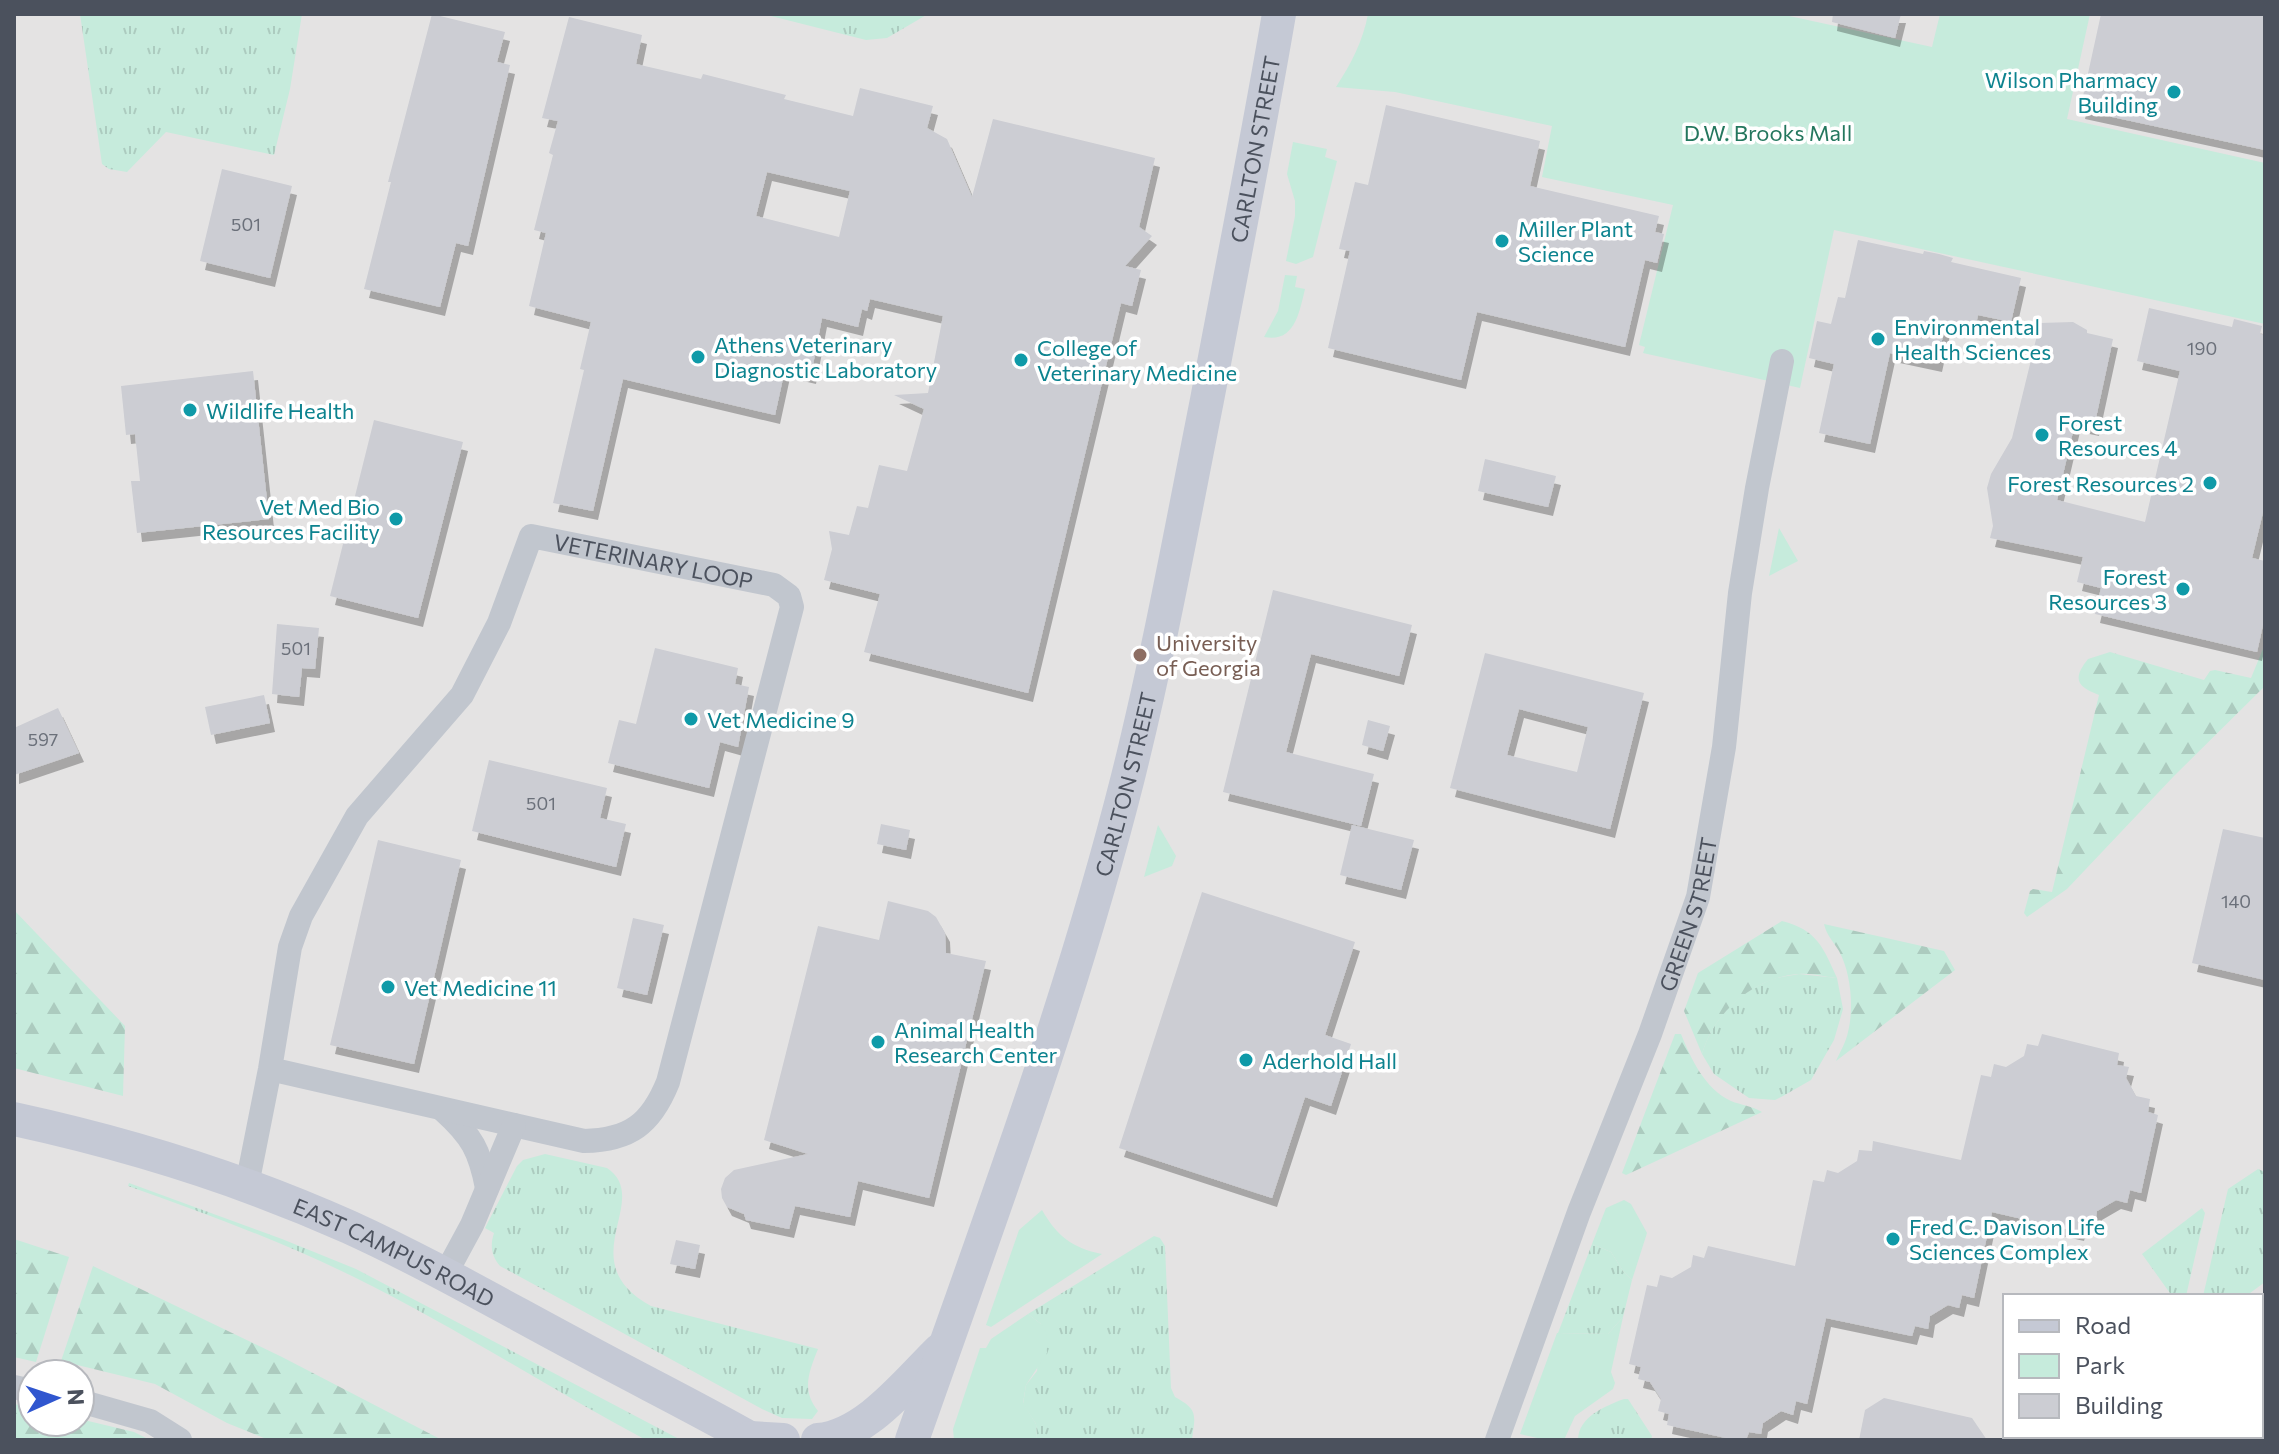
<svg xmlns="http://www.w3.org/2000/svg" width="2279" height="1454" viewBox="0 0 2279 1454" font-family="Commissioner,sans-serif">
<style>
.education{fill:#e4e3e3;fill-rule:evenodd}
.grass{fill:url(#grass-tufts)}
.forest{fill:url(#forest-firs)}
.green{fill:#c6ebdc}
.building{fill:#cccdd3;fill-rule:evenodd;filter:url(#shadow)}
.lines{fill:none;stroke-linecap:round;stroke-linejoin:round}
.street{stroke:#c1c6ce;stroke-width:24}
.secondary{stroke:#c5c9d5;stroke-width:34}
.culture-dot{fill:#0f9aa8;stroke:#fff;stroke-width:3}
.education-dot{fill:#8d6e63;stroke:#fff;stroke-width:3}
.labels{text-anchor:middle;dominant-baseline:central;stroke-width:7;stroke-linejoin:round;paint-order:stroke}
.number-label{font-size:18px;fill:#6b707a}
.culture-label{font-size:22px;fill:#0d838f;stroke:#fff;text-anchor:start}
.park-label{font-size:22px;fill:#24775e;stroke:#fff}
.street-label{font-size:22px;fill:#4b515d;stroke:#fff}
.education-label{font-size:22px;fill:#785e54;stroke:#fff;text-anchor:start}
</style>
<defs>
<pattern id="grass-tufts" width="24" height="20" patternUnits="userSpaceOnUse" patternTransform="scale(2)"><rect width="24" height="20" fill="#c6ebdc"/><path d="M3 7l-1-3M5 7V3M7 7l1-3M15 17l-1-3M17 17v-4M19 17l1-3" fill="none" stroke="#accbbf"/></pattern>
<pattern id="forest-firs" width="22" height="20" patternUnits="userSpaceOnUse" patternTransform="scale(2)"><rect width="22" height="20" fill="#c6ebdc"/><path d="M5 1l3.5 6h-7zM16 11l3.5 6h-7z" fill="#accbbf"/></pattern>
<filter id="shadow"><feDropShadow dx="5" dy="9" stdDeviation="0" flood-color="#0004"/></filter>
</defs>
<rect width="100%" height="100%" fill="#f3f2f2"/>
<path class="education" d="M14 14H2265V1440H14ZM2005 1296H2261V1436H2005ZM32 1374H80V1422H32Z"/>
<g class="grass">
<polygon points="80,14 302,14 290,89 274,155 166,132 127,172 109,169 102,164"/>
<polygon points="763,14 928,14 887,38 866,40"/>
<path d="M1799 974 1837 978 1843 1009 1834 1040 1811 1080 1783 1096 1775 1100 1749 1098 1714 1074 1702 1054C1711 1022 1736 994 1768 981 1777 977 1789 976 1799 974Z"/>
<path d="M545 1154 607 1168C654 1200 569 1261 651 1306L818 1349C809 1372 801 1390 818 1411L812 1419 782 1418 762 1409 500 1266C491 1256 490 1245 494 1233L485 1228 517 1166 523 1160Z"/>
<polygon points="2258,1169 2265,1172 2265,1282 2246,1296 2203,1296 2228,1189"/>
<path d="M129 1183 282 1239 356 1269 681 1440H646C548 1388 454 1326 354 1277 280 1241 205 1213 128 1186Z"/>
<polygon points="2202,1208 2205,1213 2186,1296 2172,1296 2142,1254"/>
<path d="M1154 1236 1160 1238 1165 1246 1171 1388 1175 1397C1199 1410 1195 1415 1192 1440H1037L1036 1424 1023 1404 1026 1385 1037 1371 1041 1324 1028 1314Z"/>
<polygon points="1592,1244 1611,1252 1623,1271 1632,1280 1623,1317 1608,1334 1558,1333"/>
<path d="M1624 1399H1628L1652 1436 1651 1440H1578C1578 1417 1605 1406 1624 1399Z"/>
</g>
<g class="forest">
<path d="M2265 644V686L2174 776 2067 889 2027 917 2024 913 2030 891 2033 889 2052 892 2099 695C2077 687 2072 679 2088 659L2110 652 2204 680 2210 671 2215 670 2251 678Z"/>
<polygon points="14,910 125,1026 123,1096 14,1068"/>
<path d="M1782 921C1817 930 1823 947 1837 978 1825 977 1811 973 1799 974 1754 977 1714 1012 1702 1054L1684 1011 1698 973Z"/>
<path d="M1824 924 1944 951 1955 970 1836 1061C1840 1052 1846 1042 1848 1032 1854 1008 1851 973 1839 951 1833 941 1827 936 1824 924Z"/>
<path d="M1675 1034H1681C1691 1059 1705 1089 1731 1101 1741 1105 1752 1106 1762 1112L1626 1175 1622 1173Z"/>
<polygon points="14,1239 69,1257 36,1362 14,1357"/>
<polygon points="93,1266 282,1357 442,1440 269,1440 227,1423 155,1384 61,1361"/>
<polygon points="14,1404 32,1408 32,1422 80,1422 80,1419 134,1432 150,1440 14,1440"/>
</g>
<g class="green">
<path d="M1368 14H1780L1932 47 1940 14H2090L2067 119 2265 163V324L1834 230 1800 388 1643 353 1645 347 1639 345 1673 205 1542 177 1552 126 1395 92 1336 87C1351 64 1363 41 1368 14Z"/>
<polygon points="1293,142 1327,149 1325,157 1337,161 1313,257 1296,264 1286,261 1295,216 1295,201 1287,174"/>
<path d="M1285 275 1297 276 1295 287 1305 289C1299 313 1295 343 1264 337L1278 311Z"/>
<polygon points="1779,528 1798,561 1769,576"/>
<polygon points="1158,825 1176,856 1172,866 1144,877"/>
<polygon points="1624,1200 1631,1204 1647,1233 1632,1280 1623,1271 1611,1252 1592,1244 1606,1208"/>
<path d="M1042 1210C1057 1236 1072 1248 1102 1254L991 1327 986 1325 1019 1230Z"/>
<polygon points="1028,1314 1041,1324 1046,1332 1047,1353 1026,1385 1023,1403 1036,1424 1037,1440 954,1440 953,1429 980,1348 986,1348 991,1339"/>
<polygon points="1623,1317 1611,1372 1615,1383 1613,1389 1575,1416 1564,1440 1546,1440 1520,1434 1557,1333 1608,1334"/>
</g>
<g class="building">
<polygon points="432,14 505,32 497,62 510,65 468,246 456,243 440,307 364,289 391,182 388,182"/>
<polygon points="1833,14 1901,14 1895,38 1832,22"/>
<polygon points="2101,14 2265,14 2265,150 2080,110"/>
<path d="M569 17 642 35 636 64 701 79 703 74 786 95 784 99 853 116 860 88 933 106 927 128 947 139 972 197 993 119 1155 158 1139 227 1152 236 1125 266 1141 270 1132 306 1121 303 1028 693 864 652 880 594 824 580 832 549 829 531 849 535 857 506 868 508 879 465 907 471 924 409 894 395 928 393 943 316 870 299 867 311 862 309 858 327 822 318 811 375 785 369 775 415 623 379 593 511 553 503 584 370 580 369 591 322 529 306 546 233 534 230 553 155 549 153 558 121 542 118ZM767 172 850 191 839 237 756 216Z"/>
<polygon points="1386,105 1540,141 1530,186 1659,216 1655,232 1664,234 1657,263 1645,260 1625,347 1477,312 1461,380 1328,348 1350,251 1339,249 1355,182 1368,185"/>
<polygon points="222,169 292,186 270,278 200,261"/>
<polygon points="1858,240 1923,254 1924,251 1939,254 1953,258 1951,262 2021,278 2011,322 1978,315 1975,329 1946,322 1937,363 1890,353 1870,444 1819,433 1834,364 1809,358 1817,321 1831,324 1838,297 1845,298"/>
<polygon points="2149,308 2232,327 2234,319 2262,326 2260,334 2265,335 2265,504 2252,558 2265,561 2265,616 2257,652 2095,614 2101,588 2077,582 2083,557 1990,538 1993,526 1987,488 1991,474 2012,438 2040,323 2073,322 2087,330 2087,333 2113,339 2094,427 2075,423 2057,500 2145,522 2180,371 2137,361"/>
<polygon points="253,371 269,519 137,533 131,481 140,481 135,434 126,435 121,386"/>
<polygon points="374,420 463,442 418,618 330,596"/>
<polygon points="1485,459 1556,476 1548,507 1478,491"/>
<polygon points="1273,590 1412,625 1399,676 1311,654 1286,752 1374,774 1361,826 1223,792"/>
<polygon points="277,624 319,628 315,669 302,668 299,697 272,694"/>
<polygon points="655,648 738,668 735,684 749,687 738,747 720,742 709,788 608,763 619,720 636,724"/>
<path d="M1485 653 1644 693 1610 829 1450 788ZM1519 709 1588 727 1577 772 1507 755Z"/>
<polygon points="264,695 270,723 211,735 205,707"/>
<polygon points="58,708 79,753 14,775 14,728"/>
<polygon points="1368,720 1390,726 1383,751 1362,745"/>
<polygon points="489,760 607,788 600,818 626,824 616,867 472,831"/>
<polygon points="881,824 910,830 906,850 877,844"/>
<polygon points="1352,825 1414,840 1401,890 1340,875"/>
<polygon points="2223,829 2265,838 2265,980 2192,963"/>
<polygon points="378,840 461,860 414,1064 330,1045"/>
<polygon points="1202,892 1355,942 1325,1035 1351,1044 1331,1106 1305,1097 1272,1198 1119,1148"/>
<polygon points="888,901 928,911 936,917 945,933 946,953 986,961 929,1198 858,1181 850,1217 795,1206 789,1229 746,1220 744,1214 727,1207 722,1198 721,1189 725,1178 734,1170 808,1154 764,1140 818,926 879,940"/>
<polygon points="633,918 664,925 647,995 617,988"/>
<polygon points="2042,1034 2119,1053 2117,1065 2129,1067 2126,1078 2136,1096 2150,1099 2148,1112 2158,1115 2141,1193 2130,1190 2127,1203 2116,1200 2097,1211 2095,1223 2082,1221 2079,1232 1992,1212 1974,1298 1962,1295 1959,1308 1948,1305 1930,1316 1928,1329 1915,1326 1912,1336 1826,1318 1807,1404 1796,1401 1793,1415 1781,1411 1763,1423 1761,1434 1749,1432 1746,1440 1735,1440 1667,1425 1669,1414 1658,1411 1661,1399 1650,1382 1638,1379 1641,1367 1629,1364 1647,1285 1657,1287 1660,1275 1672,1278 1691,1267 1693,1255 1704,1258 1708,1246 1795,1266 1813,1180 1824,1182 1827,1170 1838,1173 1857,1161 1859,1150 1872,1151 1873,1141 1961,1160 1981,1075 1991,1077 1994,1064 2006,1067 2024,1056 2027,1044 2038,1046"/>
<polygon points="676,1240 700,1245 695,1269 670,1264"/>
<polygon points="1884,1398 1972,1418 1987,1440 1859,1440 1865,1410"/>
</g>
<g class="lines">
<g class="street">
<path d="M443 1110C472 1136 480 1151 487 1188"/>
<path id="s1" d="M247 1185 270 1069 290 947 301 916 357 816 462 695 499 623 531 536 774 585 789 596 792 607 668 1082C651 1124 630 1140 584 1141L270 1069"/>
<polyline points="445,1275 472,1225 514,1125"/>
<polyline points="14,1387 32,1391"/>
<polyline points="80,1401 150,1421 180,1440"/>
<path id="s2" d="M1497 1440 1579 1212 1650 1034 1698 897 1724 747 1740 593 1757 488 1782 361"/>
</g>
<g class="secondary">
<path id="s3" d="M14 1119C129 1144 242 1179 349 1227 428 1263 504 1307 581 1348 638 1379 697 1408 753 1440"/>
<polyline points="750,1438 783,1440"/>
<path d="M818 1440C866 1436 907 1382 940 1350"/>
<path id="s4" d="M912 1440C989 1221 1071 1003 1128 777 1159 653 1182 526 1207 400 1231 272 1257 143 1279 14"/>
</g>
</g>
<g class="culture-dot">
<circle cx="2174" cy="92" r="8"/>
<circle cx="1502" cy="241" r="8"/>
<circle cx="1878" cy="339" r="8"/>
<circle cx="698" cy="357" r="8"/>
<circle cx="1021" cy="360" r="8"/>
<circle cx="190" cy="410" r="8"/>
<circle cx="2042" cy="435" r="8"/>
<circle cx="2210" cy="483" r="8"/>
<circle cx="396" cy="519" r="8"/>
<circle cx="2183" cy="589" r="8"/>
<circle cx="691" cy="719" r="8"/>
<circle cx="388" cy="987" r="8"/>
<circle cx="878" cy="1042" r="8"/>
<circle cx="1246" cy="1060" r="8"/>
<circle cx="1893" cy="1239" r="8"/>
</g>
<circle class="education-dot" cx="1140" cy="655" r="8"/>
<g class="labels">
<g class="number-label">
<text x="246" y="224">501</text>
<text x="2202" y="348">190</text>
<text x="296" y="648">501</text>
<text x="43" y="739">597</text>
<text x="541" y="803">501</text>
<text x="2236" y="901">140</text>
</g>
<g class="culture-label">
<text x="2158" y="79" text-anchor="end">Wilson Pharmacy<tspan x="2158" dy="25">Building</tspan></text>
<text x="1518" y="228">Miller Plant<tspan x="1518" dy="25">Science</tspan></text>
<text x="1894" y="326">Environmental<tspan x="1894" dy="25">Health Sciences</tspan></text>
<text x="714" y="344">Athens Veterinary<tspan x="714" dy="25">Diagnostic Laboratory</tspan></text>
<text x="1037" y="347">College of<tspan x="1037" dy="25">Veterinary Medicine</tspan></text>
<text x="206" y="410">Wildlife Health</text>
<text x="2058" y="422">Forest<tspan x="2058" dy="25">Resources 4</tspan></text>
<text x="2194" y="483" text-anchor="end">Forest Resources 2</text>
<text x="380" y="506" text-anchor="end">Vet Med Bio<tspan x="380" dy="25">Resources Facility</tspan></text>
<text x="2167" y="576" text-anchor="end">Forest<tspan x="2167" dy="25">Resources 3</tspan></text>
<text x="707" y="719">Vet Medicine 9</text>
<text x="404" y="987">Vet Medicine 11</text>
<text x="894" y="1029">Animal Health<tspan x="894" dy="25">Research Center</tspan></text>
<text x="1262" y="1060">Aderhold Hall</text>
<text x="1909" y="1226">Fred C. Davison Life<tspan x="1909" dy="25">Sciences Complex</tspan></text>
</g>
<g class="park-label">
<text x="1768" y="132">D.W. Brooks Mall</text>
</g>
<g class="street-label">
<text stroke="none"><textPath href="#s4" startOffset="1338">CARLTON STREET</textPath></text>
<text stroke="none"><textPath href="#s1" startOffset="848">VETERINARY LOOP</textPath></text>
<text stroke="none"><textPath href="#s4" startOffset="690">CARLTON STREET</textPath></text>
<text stroke="none"><textPath href="#s2" startOffset="560">GREEN STREET</textPath></text>
<text stroke="none"><textPath href="#s3" startOffset="404">EAST CAMPUS ROAD</textPath></text>
</g>
<g class="education-label">
<text x="1156" y="642">University<tspan x="1156" dy="25">of Georgia</tspan></text>
</g>
</g>
<rect width="2279" height="1454" fill="none" stroke="#4b515d" stroke-width="32"/>
<rect x="2003" y="1294" width="260" height="144" fill="#ffffff" stroke="#b7b9be" stroke-width="2"/>
<rect x="2019" y="1320" width="40" height="12" fill="#c5c9d5" stroke="#b7b9be" stroke-width="2"/>
<text x="2075" y="1334" font-size="24" fill="#4b515d">Road</text>
<rect x="2019" y="1354" width="40" height="24" fill="#c6ebdc" stroke="#b7b9be" stroke-width="2"/>
<text x="2075" y="1374" font-size="24" fill="#4b515d">Park</text>
<rect x="2019" y="1394" width="40" height="24" fill="#cccdd3" stroke="#b7b9be" stroke-width="2"/>
<text x="2075" y="1414" font-size="24" fill="#4b515d">Building</text>
<g transform="translate(56 1398) rotate(87)"><circle r="38" fill="#ffffff" stroke="#b7b9be" stroke-width="2"/>
<path d="M0-6L14 30L0 20L-14 30Z" fill="#3056cf"/>
<text y="-12" font-size="22" font-weight="bold" text-anchor="middle" fill="#4b515d">N</text>
</g>
</svg>
